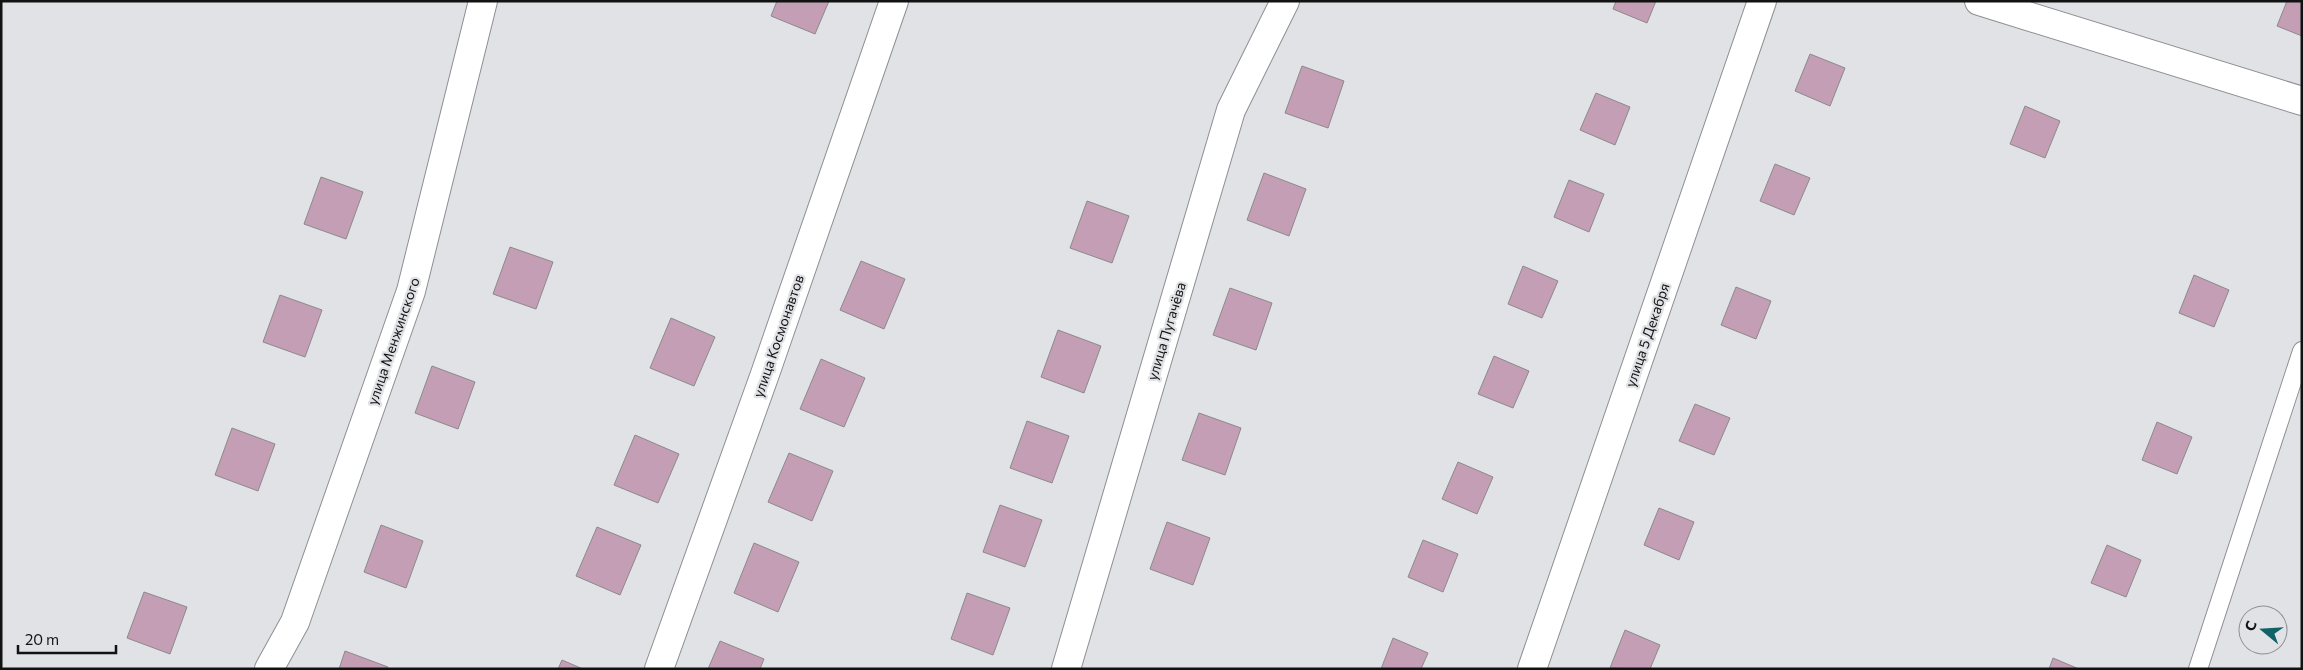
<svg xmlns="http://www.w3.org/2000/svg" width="2303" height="670" viewBox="0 0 2303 670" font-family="Commissioner,sans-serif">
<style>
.building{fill:#c49eb5;stroke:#8c898b}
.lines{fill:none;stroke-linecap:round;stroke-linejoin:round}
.lane-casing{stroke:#8d8f92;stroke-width:20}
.street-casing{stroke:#8d8f92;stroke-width:30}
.lane{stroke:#fff;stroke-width:18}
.street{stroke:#fff;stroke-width:28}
.labels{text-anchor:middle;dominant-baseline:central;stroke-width:4.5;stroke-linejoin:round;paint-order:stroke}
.street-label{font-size:14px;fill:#121213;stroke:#e1e2e6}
</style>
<rect width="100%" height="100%" fill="#e1e2e6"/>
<g class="building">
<polygon points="777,1 829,1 815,34 771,16"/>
<polygon points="1616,1 1656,1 1647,23 1613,9"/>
<polygon points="2287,1 2302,1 2302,36 2277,26"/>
<polygon points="1810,54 1845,68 1830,106 1795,91"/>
<polygon points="1302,66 1344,81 1328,128 1285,113"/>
<polygon points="1596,93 1630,107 1615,145 1580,130"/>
<polygon points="2025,106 2060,121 2045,158 2010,144"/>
<polygon points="1775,164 1810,178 1794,215 1760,201"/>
<polygon points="1264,173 1306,189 1289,236 1247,220"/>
<polygon points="321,177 363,192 346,239 304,224"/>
<polygon points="1569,180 1604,194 1589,232 1554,217"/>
<polygon points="1087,201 1129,216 1112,263 1070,248"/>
<polygon points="510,247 553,262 536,309 493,294"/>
<polygon points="861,261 905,279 884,329 840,310"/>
<polygon points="1523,266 1558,281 1542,318 1508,304"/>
<polygon points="2194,275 2229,290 2214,327 2179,313"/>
<polygon points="1736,287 1771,301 1756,339 1721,325"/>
<polygon points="1230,288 1272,303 1256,350 1213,335"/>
<polygon points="280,295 322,310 305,357 263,342"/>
<polygon points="671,318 715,337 694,386 650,368"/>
<polygon points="1058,330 1101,346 1084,393 1041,377"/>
<polygon points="1494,356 1529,371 1513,408 1478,394"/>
<polygon points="821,359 865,378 844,427 800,409"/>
<polygon points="432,366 475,382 458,429 415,413"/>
<polygon points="1695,404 1730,418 1714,455 1679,441"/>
<polygon points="1199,413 1241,428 1225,475 1182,460"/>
<polygon points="1027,421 1069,436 1052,483 1010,468"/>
<polygon points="2157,422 2192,437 2177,474 2142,460"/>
<polygon points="232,428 275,444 258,491 215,475"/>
<polygon points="635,435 679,454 658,503 614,485"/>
<polygon points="789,453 833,471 812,521 768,502"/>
<polygon points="1458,462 1493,477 1477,514 1442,499"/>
<polygon points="1000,505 1042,520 1025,567 983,552"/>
<polygon points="1659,508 1694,522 1679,560 1644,545"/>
<polygon points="1167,522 1210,538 1193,585 1150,569"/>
<polygon points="381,525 423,541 406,588 364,572"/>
<polygon points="597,527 641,545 620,595 576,576"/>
<polygon points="1423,540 1458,554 1443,592 1408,577"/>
<polygon points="754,543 799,562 778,612 734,593"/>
<polygon points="2107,545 2141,560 2126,597 2091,583"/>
<polygon points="144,592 187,607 170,654 127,638"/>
<polygon points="967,593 1010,608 993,655 951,639"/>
<polygon points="1625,630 1660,645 1650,669 1610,668"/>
<polygon points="1393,638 1428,653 1421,669 1381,669"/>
<polygon points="720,641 764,659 760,669 708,669"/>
<polygon points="345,651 388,667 387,669 339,669"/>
<polygon points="2053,658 2079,669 2049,669"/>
<polygon points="562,660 583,669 558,669"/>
</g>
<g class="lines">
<defs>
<polyline id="lane" points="2198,669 2302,351"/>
<g id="street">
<polyline points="1979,1 2302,101"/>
<polyline points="269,669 295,622 411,291 483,1"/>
<polyline points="659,669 765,374 894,1"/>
<polyline points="1066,669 1231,110 1285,1"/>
<polyline points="1532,669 1762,1"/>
</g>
</defs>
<use href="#lane" class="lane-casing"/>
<use href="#street" class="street-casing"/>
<use href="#lane" class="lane"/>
<use href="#street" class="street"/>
</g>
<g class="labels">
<g class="street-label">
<text transform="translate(1166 331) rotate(-73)">улица Пугачёва</text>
<text transform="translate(1647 335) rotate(-71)">улица 5 Декабря</text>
<text transform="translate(778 336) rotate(-71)">улица Космонавтов</text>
<text transform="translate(393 341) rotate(-71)">улица Менжинского</text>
</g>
</g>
<rect width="2303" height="670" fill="none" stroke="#121213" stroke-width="5"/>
<g transform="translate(2263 630) rotate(288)"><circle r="24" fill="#e1e2e6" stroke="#8e8f92"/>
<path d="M0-4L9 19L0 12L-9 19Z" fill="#116169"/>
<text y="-8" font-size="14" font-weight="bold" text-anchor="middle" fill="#121213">С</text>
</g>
<path d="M18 645v8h98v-8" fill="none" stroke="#121213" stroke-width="2.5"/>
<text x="25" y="645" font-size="15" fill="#121213" stroke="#e1e2e6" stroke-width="4" paint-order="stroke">20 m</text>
</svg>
